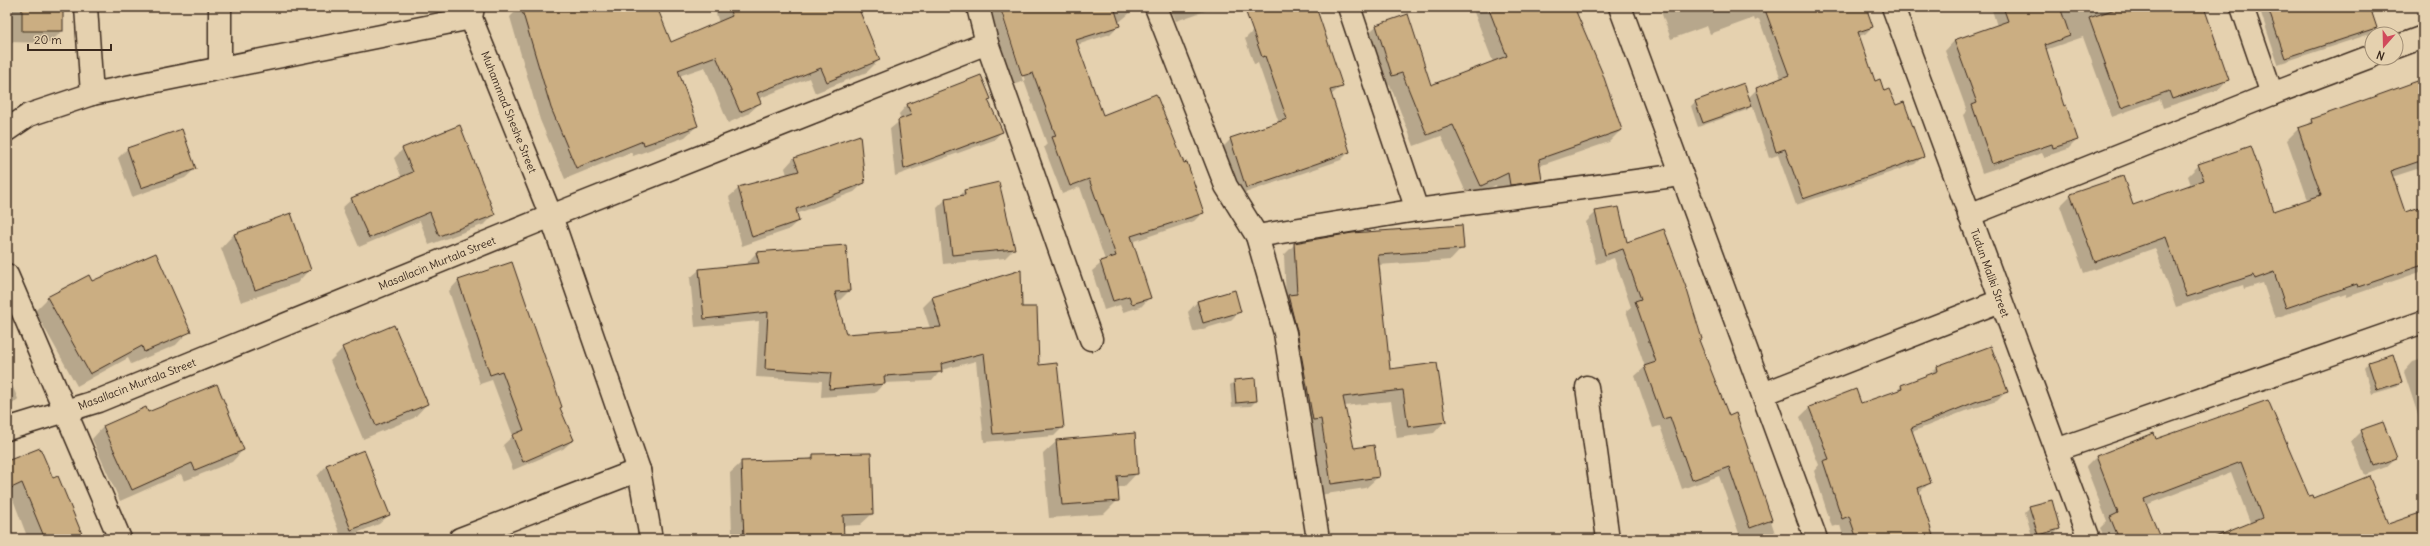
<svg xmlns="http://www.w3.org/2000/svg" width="2430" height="546" viewBox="0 0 2430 546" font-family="Delius,sans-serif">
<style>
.shadow{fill:#0003}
.building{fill:#cbae82;stroke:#3b2a1e}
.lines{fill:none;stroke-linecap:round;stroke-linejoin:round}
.street-casing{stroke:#3b2a1e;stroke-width:25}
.secondary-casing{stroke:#3b2a1e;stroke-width:25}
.street{stroke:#e5d1af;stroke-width:22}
.secondary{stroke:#e5d1af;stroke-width:22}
.labels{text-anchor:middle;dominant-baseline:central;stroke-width:4;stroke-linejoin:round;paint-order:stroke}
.street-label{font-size:11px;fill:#3b2a1e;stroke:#e5d1af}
</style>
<rect width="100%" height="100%" fill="#e5d1af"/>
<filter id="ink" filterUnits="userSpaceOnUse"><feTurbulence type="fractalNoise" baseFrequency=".025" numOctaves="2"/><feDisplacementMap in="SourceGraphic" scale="8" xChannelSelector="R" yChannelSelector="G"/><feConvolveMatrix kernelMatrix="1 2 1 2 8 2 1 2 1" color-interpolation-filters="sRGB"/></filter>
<g filter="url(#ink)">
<g class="shadow">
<polygon points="7,7 62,7 62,31 50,43 7,42"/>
<polygon points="520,7 656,7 670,44 719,23 714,7 873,7 859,14 879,60 867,72 815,93 809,78 758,99 760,103 748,114 728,123 705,67 679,76 697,126 685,137 633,156 631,152 565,179 540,120 510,17"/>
<polygon points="989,7 999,7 1023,81 1025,81 1002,7 1128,7 1130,13 1118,23 1119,25 1110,34 1077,45 1103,116 1203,212 1194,221 1132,242 1149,298 1141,307 1123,312 1120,305 1104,310 1092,271 1105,260 1080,187 1062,194 1044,147 1047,144 1024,81 1013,85"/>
<polygon points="1170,7 1216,7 1176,21"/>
<polygon points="1277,7 1315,7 1342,86 1331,95 1349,152 1341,160 1239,195 1223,147 1231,139 1279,123 1258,63 1254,64 1245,39 1253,31 1282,22"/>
<polygon points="1472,7 1589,7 1576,15 1621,130 1609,142 1539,166 1541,180 1529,193 1498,197 1496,185 1468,197 1441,136 1414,146 1390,85 1380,88 1364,38 1377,25 1430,86 1493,62"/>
<polygon points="1651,7 1865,7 1872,27 1865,34 1859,36 1874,83 1895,106 1922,157 1915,164 1796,205 1778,155 1769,158 1752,104 1747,110 1698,127 1691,106 1696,101 1748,98 1757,89 1781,79 1759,19 1755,21 1754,18 1710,34 1707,26 1671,39 1660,9 1653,12"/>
<polygon points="1991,7 2189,7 2227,80 2218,90 2163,108 2160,99 2112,117 2083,37 2045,50 2063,107 2077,140 2068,149 2044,157 2042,153 1982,173 1963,115 1967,111 1945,51 1954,41 1997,26"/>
<polygon points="2259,7 2369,7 2376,28 2370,34 2278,64"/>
<polygon points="2423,80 2423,167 2392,177 2404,213 2423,207 2423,271 2347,297 2346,294 2275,318 2263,283 2244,289 2243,285 2176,307 2155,248 2084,273 2060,206 2071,195 2132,206 2191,185 2188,176 2199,165 2273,212 2308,200 2287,140 2298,129 2306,126 2313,120"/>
<polygon points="990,99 987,101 1002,131 994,140 895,176 890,129 901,120 899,114 907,105"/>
<polygon points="127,149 195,169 185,178 132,197 118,158"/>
<polygon points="403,149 494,215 485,224 429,245 420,221 359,247 342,208 352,199 402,178 394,158"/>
<polygon points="794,158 864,183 854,192 796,214 798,221 788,230 742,246 729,197 739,188 787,175 785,168"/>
<polygon points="964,191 1014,249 1005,258 943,264 937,208 946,199 959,197"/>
<polygon points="1596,212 1626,243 1701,339 1699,341 1729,417 1735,415 1777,539 1741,539 1719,476 1682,489 1660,426 1653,428 1635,376 1645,367 1626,311 1631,307 1614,258 1596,264 1586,222"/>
<polygon points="234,234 310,269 297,283 241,302 221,248"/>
<polygon points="1295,244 1462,248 1451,260 1378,265 1390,371 1445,421 1434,433 1397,438 1391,401 1344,406 1353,450 1378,477 1366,488 1319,495 1286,300 1284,255"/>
<polygon points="845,246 849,291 840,300 836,300 845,335 930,328 923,307 932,298 1020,271 1021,308 1038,366 1063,427 1054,436 984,442 976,361 941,370 932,381 884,383 875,393 821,397 822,381 756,377 759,321 695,327 690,278 699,270 748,265 748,262 756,253"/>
<polygon points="511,263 561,407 559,409 573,440 563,449 513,470 503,445 513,436 492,380 480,384 449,291 458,281"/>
<polygon points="92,282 189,331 176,345 131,364 128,358 77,386 35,311 48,298"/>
<polygon points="1234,291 1240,311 1230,321 1193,332 1188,312 1197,302"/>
<polygon points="1990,347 2006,392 1997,401 1965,411 1912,432 1930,483 1918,493 1933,539 1844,539 1840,525 1832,527 1814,471 1819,465 1800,417 1809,408 1855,390 1861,404 1896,392 1901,386 1929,375 1937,367"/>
<polygon points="343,348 427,404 414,418 363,439 330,361"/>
<polygon points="2423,359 2423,417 2419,418 2404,372 2413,362"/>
<polygon points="2368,363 2401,382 2396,387 2372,394 2364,368"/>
<polygon points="7,373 18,399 7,409"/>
<polygon points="1235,381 1256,401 1251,406 1232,407 1230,385"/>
<polygon points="2268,401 2309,498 2393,539 2256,538 2231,472 2146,505 2154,539 2105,539 2100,528 2107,521 2086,467 2096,457 2153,435 2156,441"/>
<polygon points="146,408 148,413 243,450 232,462 184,481 181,474 120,501 92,439 103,427"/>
<polygon points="2361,431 2396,458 2386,467 2365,475 2351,441"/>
<polygon points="1057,441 1137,473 1124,487 1117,487 1118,500 1104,514 1049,518 1043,454"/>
<polygon points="364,451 389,515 379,524 342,539 317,476 326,466"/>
<polygon points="814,455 872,514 860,525 842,526 843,539 726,539 732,533 730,473 742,462 809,460"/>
<polygon points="7,462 52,480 83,539 28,539 11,494 7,496"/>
<polygon points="2030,507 2059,529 2054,534 2033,539 2025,512"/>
<polygon points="2005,535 2006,539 1992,539"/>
</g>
<g class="building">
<rect x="22" y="7" width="41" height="24"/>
<polygon points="521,7 657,7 671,42 732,16 728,7 858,7 880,60 827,82 821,68 757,93 761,103 740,112 716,56 678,70 698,126 644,145 643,141 576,168 551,108"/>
<polygon points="1000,7 1114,7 1120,26 1076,40 1103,115 1156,94 1184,163 1187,162 1204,213 1131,236 1151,298 1132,304 1129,296 1113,301 1100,261 1116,256 1089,179 1070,186 1052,137 1056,136 1033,73 1022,76"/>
<polygon points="1244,7 1316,7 1343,87 1330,90 1350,152 1246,188 1230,138 1287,119 1265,56 1262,57"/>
<polygon points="1488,7 1574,7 1602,72 1622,130 1539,159 1542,181 1510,185 1508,173 1481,186 1453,125 1427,135 1402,73 1392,76 1376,25 1408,14 1431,85 1507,56"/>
<polygon points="1764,7 1866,7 1873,27 1858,32 1875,81 1880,79 1884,91 1889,89 1896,105 1904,102 1924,157 1803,199 1785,149 1776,152 1756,88 1789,75"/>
<polygon points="2003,7 2060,7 2070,36 2045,45 2064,106 2066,105 2078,140 2053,148 2052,144 1992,164 1972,105 1977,103 1954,40 2008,21"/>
<polygon points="2121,7 2204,7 2229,80 2172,99 2169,91 2121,108 2089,18"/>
<polygon points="2282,7 2370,7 2377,28 2285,58 2269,11"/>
<polygon points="981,75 991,99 988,100 1003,132 904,169 898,120 911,115 907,104"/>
<polygon points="2423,79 2423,160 2391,171 2405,212 2423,206 2423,265 2358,287 2357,284 2286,308 2274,272 2255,279 2254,275 2187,297 2166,237 2095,262 2070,194 2123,176 2133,205 2204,180 2198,164 2251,146 2274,211 2321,195 2298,128 2313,123 2312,119"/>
<polygon points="1744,83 1752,106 1703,123 1695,101"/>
<polygon points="460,125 495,215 439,236 430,212 369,238 351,198 413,172 402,148"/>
<polygon points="182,129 196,169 141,188 127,148"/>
<polygon points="860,135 865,183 796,209 799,221 752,237 738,187 799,171 794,158"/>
<polygon points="999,182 1015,249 952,255 945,198 965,195 964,190"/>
<polygon points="1619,207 1627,242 1664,229 1687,290 1702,339 1699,340 1729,416 1736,413 1772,520 1750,528 1729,467 1692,480 1670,417 1663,419 1644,366 1656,362 1635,301 1641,299 1623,249 1605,255 1595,211"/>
<polygon points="291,213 311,270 255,290 234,234"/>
<polygon points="1462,225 1464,249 1378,255 1390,369 1437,363 1446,422 1408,427 1403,390 1343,397 1354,448 1374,445 1379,477 1331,484 1321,419 1313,420 1297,331 1288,295 1297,294 1294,243 1352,233"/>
<polygon points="846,245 850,291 835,292 846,334 941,327 932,297 1021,270 1022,307 1037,307 1039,365 1057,363 1064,428 993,434 984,353 941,364 942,372 884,376 885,384 829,389 831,373 765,369 768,312 704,319 699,269 759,263 756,252"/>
<polygon points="156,253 191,332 144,352 142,346 90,374 47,297 89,275 92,281"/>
<polygon points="512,262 562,407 560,408 574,440 523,462 512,435 524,430 502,371 490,375 458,280"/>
<polygon points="1235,290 1241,312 1203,323 1197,301"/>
<polygon points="394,325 428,404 376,426 342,347"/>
<polygon points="1991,346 2008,392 1975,402 1911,428 1931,483 1918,488 1934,539 1857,539 1849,516 1842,519 1823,461 1829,459 1809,407 1856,389 1861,403 1902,389 1901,385 1938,371 1937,366"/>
<polygon points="2393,354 2402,382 2377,390 2368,362"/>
<polygon points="1255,378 1257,401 1236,403 1234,380"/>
<polygon points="217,384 244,450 195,470 192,463 132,490 103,426 146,407 148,412"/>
<polygon points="2268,400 2309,496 2313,495 2314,498 2369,476 2388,524 2423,512 2423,539 2215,539 2215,537 2262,518 2241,462 2144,499 2161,539 2119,539 2110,517 2118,513 2096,456 2154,433 2156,439"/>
<polygon points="2383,422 2397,458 2374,466 2360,430"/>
<polygon points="1135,433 1138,474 1117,476 1119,501 1062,505 1056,440"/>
<polygon points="40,448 53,478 58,476 84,539 45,539 22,483 7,490 7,461"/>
<polygon points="364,450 390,515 351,530 326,465"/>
<polygon points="871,453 873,514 843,515 844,539 744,539 741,461 813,459 813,454"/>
<polygon points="2052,500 2060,529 2038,535 2029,506"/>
</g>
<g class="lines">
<defs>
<g id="street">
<polyline points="86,7 92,94"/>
<polyline points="473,7 471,18 551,216 987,43"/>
<polyline points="978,7 987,43 1091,339"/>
<polyline points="1349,7 1417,210"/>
<polyline points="1620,7 1816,539"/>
<polyline points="2242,7 2272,94"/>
<polyline points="2396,47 2423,37"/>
<polyline points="220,68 220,7"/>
<polyline points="7,130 29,115 92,94 471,18"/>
<polyline points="1969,215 2272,94 2372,56"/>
<polyline points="1257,236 1417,210 1681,175"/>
<polyline points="7,275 120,539"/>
<polyline points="1587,387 1608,539"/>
<polyline points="1763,394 2000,301"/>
<polyline points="2056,450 2423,322"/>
<polyline points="460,539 639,470"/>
</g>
<g id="secondary">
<polyline points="1156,7 1226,186 1257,236 1285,333 1318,539"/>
<polyline points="1893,7 2089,539"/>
<polyline points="7,429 98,401 551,216 639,470 651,539"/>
</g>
</defs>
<use href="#street" class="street-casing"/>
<use href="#secondary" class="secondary-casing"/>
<use href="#street" class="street"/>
<use href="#secondary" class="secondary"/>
</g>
</g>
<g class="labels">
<g class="street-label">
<text transform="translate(509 112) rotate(68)">Muhammad Sheshe Street</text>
<text transform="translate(437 263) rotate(-22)">Masallacin Murtala Street</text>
<text transform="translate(1990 273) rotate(70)">Tudun Maliki Street</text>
<text transform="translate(137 384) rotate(-21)">Masallacin Murtala Street</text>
</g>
</g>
<rect width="2430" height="546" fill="none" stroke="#e5d1af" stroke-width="24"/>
<rect x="12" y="12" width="2406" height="522" fill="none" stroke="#3b2a1e" stroke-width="1.5" filter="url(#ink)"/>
<g transform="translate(2384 46) rotate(200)"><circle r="19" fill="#e5d1af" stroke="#a18e75"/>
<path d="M0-3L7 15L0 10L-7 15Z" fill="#d1495b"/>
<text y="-6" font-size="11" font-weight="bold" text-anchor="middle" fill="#3b2a1e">N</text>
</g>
<path d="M28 44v6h83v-6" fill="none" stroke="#3b2a1e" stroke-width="2"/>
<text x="34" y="44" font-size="12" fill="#3b2a1e" stroke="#e5d1af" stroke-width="3" paint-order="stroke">20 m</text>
</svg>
